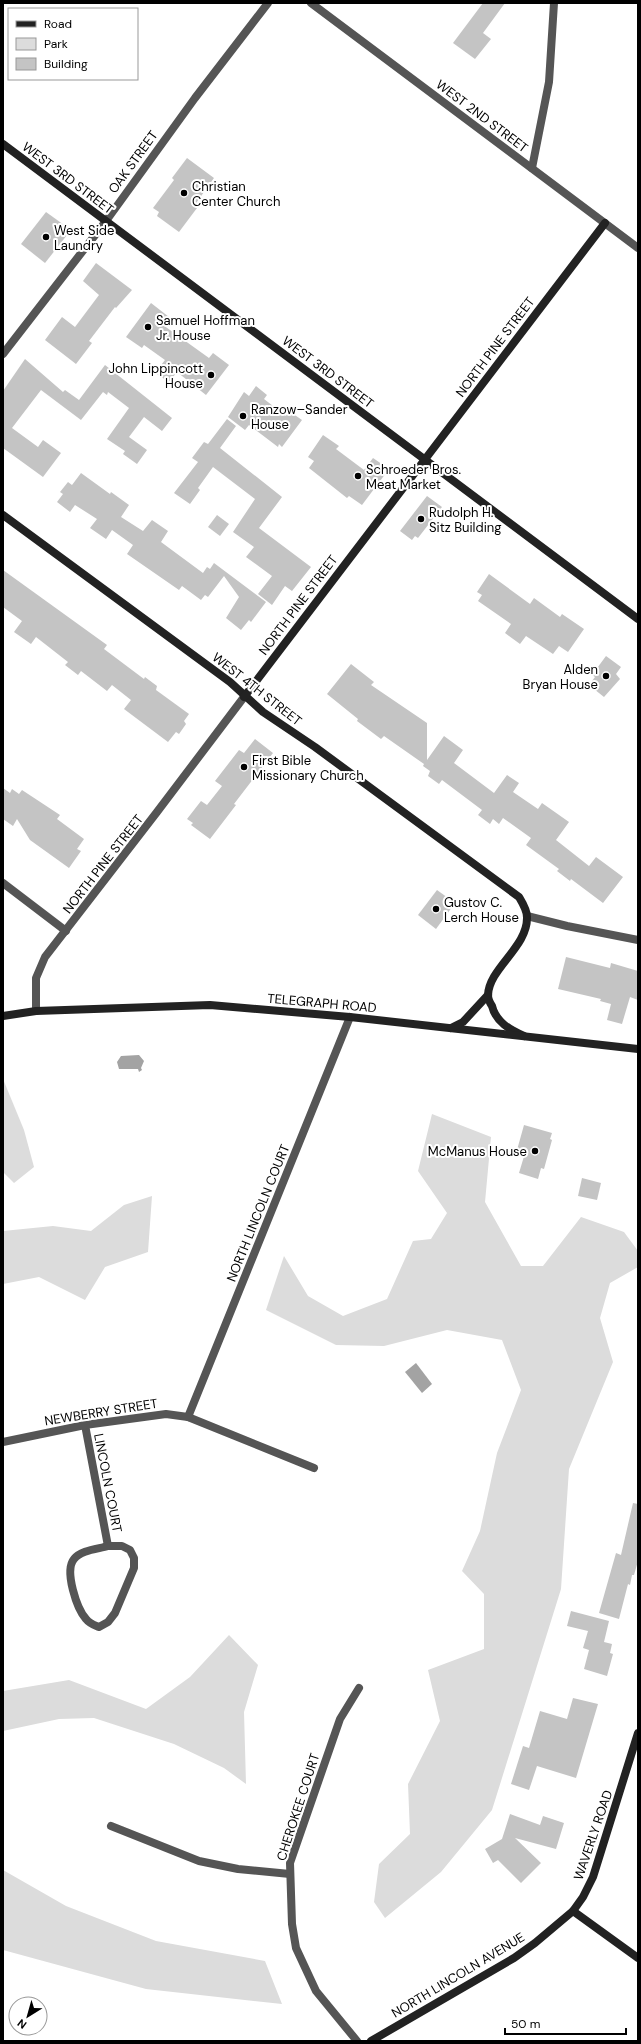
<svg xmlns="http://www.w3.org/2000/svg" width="641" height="2044" viewBox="0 0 641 2044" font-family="'DM Sans',sans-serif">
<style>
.green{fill:#dcdcdc}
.water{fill:#a3a3a3}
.building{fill:#c4c4c4}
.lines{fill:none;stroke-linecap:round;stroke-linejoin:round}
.street{stroke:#555;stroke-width:8}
.secondary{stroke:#222;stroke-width:8}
.poi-dot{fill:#000;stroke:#fff;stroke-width:1.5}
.labels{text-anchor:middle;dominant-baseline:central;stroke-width:4;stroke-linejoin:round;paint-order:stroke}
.street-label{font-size:13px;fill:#000;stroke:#fff}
.poi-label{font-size:13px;fill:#000;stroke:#fff;text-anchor:start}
</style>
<rect width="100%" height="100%" fill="#fff"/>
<g class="green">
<polygon points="3,1079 24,1130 34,1167 14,1183 3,1172"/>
<polygon points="432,1114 491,1137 485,1202 521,1266 543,1266 581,1217 624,1232 638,1251 638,1267 610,1283 600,1318 613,1362 569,1469 561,1589 492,1810 441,1872 385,1918 374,1902 379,1864 410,1834 408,1784 440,1721 428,1670 484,1649 484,1594 462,1571 480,1531 497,1453 521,1390 502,1340 447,1330 384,1346 336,1345 266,1310 284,1256 308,1296 343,1316 387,1299 413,1241 431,1239 447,1213 418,1171"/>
<polygon points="152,1196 148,1252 105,1267 85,1300 39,1277 3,1284 3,1231 53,1226 91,1231 124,1205"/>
<polygon points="229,1635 258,1665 244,1712 246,1784 224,1768 174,1744 94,1718 59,1719 3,1731 3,1691 69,1680 146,1709 190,1677"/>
<polygon points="3,1870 66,1906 156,1941 265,1961 282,2004 146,1989 3,1950"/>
</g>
<g class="water">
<polygon points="139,1055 144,1061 141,1068 142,1070 139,1072 138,1069 119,1069 117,1062 121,1056"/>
<polygon points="416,1363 432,1384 422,1393 405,1372"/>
</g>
<g class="building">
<polygon points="483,3 505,3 483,33 491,39 475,59 453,43"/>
<polygon points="187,158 214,178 194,206 197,208 179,232 157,216 159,212 153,208 174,180 172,178"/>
<polygon points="46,212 71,230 45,263 21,244"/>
<polygon points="96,263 132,290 116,308 115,307 89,341 92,343 76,364 45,340 62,317 75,327 99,295 83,281"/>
<polygon points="151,303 169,317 163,325 209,358 213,353 229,365 206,395 177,372 169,382 155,373 165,360 144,345 142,348 126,337"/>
<polygon points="25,359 63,392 65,390 79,400 105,365 172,418 162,431 144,417 129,437 147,450 137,464 123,454 125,451 107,439 129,408 108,392 107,395 103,392 81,420 41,390 12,428 38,447 43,440 61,453 43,477 3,448 3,391"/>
<polygon points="256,386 267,395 264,399 286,416 289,411 302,420 282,447 279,444 278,447 249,425 245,430 228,417 244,392 249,396"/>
<polygon points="227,419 236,426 220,448 282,497 259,528 311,567 292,591 285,586 272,605 258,594 272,576 246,557 254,547 233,532 255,499 213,467 198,488 200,490 190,504 174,493 198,462 192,458 204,442 208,444"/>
<polygon points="323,435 339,446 336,449 364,470 373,458 389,469 362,505 349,496 347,498 309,468 314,461 308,457"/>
<polygon points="81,473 110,494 111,492 129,505 121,517 143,531 152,520 168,531 161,542 203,573 207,567 210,569 214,563 266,602 251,622 249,620 241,630 226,618 239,597 224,576 208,597 205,595 201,600 182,586 179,590 127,554 133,545 112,530 106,539 90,528 97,519 75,505 70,512 57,502 63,494 60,492 68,482 72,485"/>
<polygon points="427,496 442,507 418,538 415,536 412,540 400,531"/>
<polygon points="217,515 229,524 220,536 208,527"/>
<polygon points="3,570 107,645 104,649 144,679 145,677 157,686 156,690 189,714 184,721 186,724 179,734 176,732 168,742 124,709 131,700 112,685 107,691 81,671 78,675 65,665 68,662 36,637 31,644 14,632 22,621 3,607"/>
<polygon points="489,574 530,604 534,598 560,617 562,614 584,629 568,652 559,646 553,654 526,636 520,644 505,633 511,624 478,601 482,595 477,592"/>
<polygon points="606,656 621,667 616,674 620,679 604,697 589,685 595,677 592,675"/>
<polygon points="351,664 374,682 371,685 427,723 427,760 444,736 463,750 454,763 494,793 507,775 519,783 513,792 538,809 542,803 569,822 556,840 589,866 596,857 623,877 603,903 571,879 570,881 557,871 559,869 526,845 531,838 503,818 499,824 493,819 490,824 478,815 482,810 442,780 439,784 428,776 430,771 423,766 424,764 384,736 381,739 357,721 358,719 327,694"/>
<polygon points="255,739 273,753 234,804 236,805 210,839 191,825 193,823 187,819 201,801 207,805 222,786 215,781 239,750 244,753"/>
<polygon points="3,788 10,793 12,789 19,794 22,790 60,815 57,819 84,839 77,849 81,851 69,868 30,840 17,819 13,826 3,819"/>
<polygon points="437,890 455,903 436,929 418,915"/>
<polygon points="566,957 610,968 611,963 638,971 638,1000 630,997 622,1024 607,1020 611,1004 600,1001 601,999 558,989"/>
<polygon points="524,1125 552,1133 550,1139 552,1140 544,1169 541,1168 538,1179 519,1173 525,1153 517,1150"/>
<polygon points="582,1178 601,1183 597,1200 578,1196"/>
<polygon points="633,1503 638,1504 638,1561 634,1575 632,1575 630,1585 628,1584 619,1619 599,1613 616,1553 621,1555"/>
<polygon points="571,1611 609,1621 604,1642 612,1644 610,1653 613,1654 607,1676 584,1669 589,1650 583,1648 588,1631 567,1626"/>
<polygon points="573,1698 598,1704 576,1778 537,1766 529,1790 511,1784 523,1746 529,1748 540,1711 567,1719"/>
<polygon points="510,1814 540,1825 543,1816 564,1823 556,1849 515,1838 541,1863 521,1883 498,1860 493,1863 485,1849 502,1839"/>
</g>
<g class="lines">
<g class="street">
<polyline points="311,3 638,248"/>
<polyline points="532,168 549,82 554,3"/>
<polyline points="3,354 106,221 195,98 268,3"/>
<polyline points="3,883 66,931"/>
<polyline points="527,916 567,926 638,940"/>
<polyline points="36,1011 36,978 45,957 157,812 244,697"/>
<polyline points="188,1417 350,1017"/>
<polyline points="85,1425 108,1546"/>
<polyline points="3,1442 85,1425 166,1414 188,1417 314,1468"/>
<path d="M108 1546H122L130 1550 134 1558V1568L115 1613 108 1622 99 1627C94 1625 90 1624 86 1619 77 1609 64 1571 74 1559 81 1550 98 1549 108 1546Z"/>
<polyline points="111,1826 199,1861 238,1869 290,1874"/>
<polyline points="357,2041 316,1991 296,1948 292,1924 290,1863 340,1719 359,1688"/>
</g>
<g class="secondary">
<polyline points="3,144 638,619"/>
<path d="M3 515 230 682 263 712 315 747 519 897C522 902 527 910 527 917 528 947 489 968 488 995 488 998 490 1003 492 1006 496 1022 510 1030 524 1036"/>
<polyline points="244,697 605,223"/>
<polyline points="3,1016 36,1011 210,1005 350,1017 638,1049"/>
<polyline points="451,1028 463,1022 488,995"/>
<polyline points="573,1911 638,1958"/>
<polyline points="371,2041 514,1958 535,1943 573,1911 583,1897 593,1877 638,1733"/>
</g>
</g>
<g class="poi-dot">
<circle cx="184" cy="193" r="4"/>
<circle cx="46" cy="237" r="4"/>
<circle cx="148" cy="327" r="4"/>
<circle cx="211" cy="375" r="4"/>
<circle cx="243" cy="416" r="4"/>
<circle cx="358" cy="476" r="4"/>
<circle cx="421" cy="519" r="4"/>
<circle cx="606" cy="676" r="4"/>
<circle cx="244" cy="767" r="4"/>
<circle cx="436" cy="909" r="4"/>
<circle cx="535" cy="1151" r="4"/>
</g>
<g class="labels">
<g class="street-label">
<text transform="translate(482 116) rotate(37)">WEST 2ND STREET</text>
<text transform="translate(133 162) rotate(-54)">OAK STREET</text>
<text transform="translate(68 178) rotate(37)">WEST 3RD STREET</text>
<text transform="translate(495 347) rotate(-53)">NORTH PINE STREET</text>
<text transform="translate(328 372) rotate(37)">WEST 3RD STREET</text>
<text transform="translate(298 605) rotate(-53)">NORTH PINE STREET</text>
<text transform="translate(257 689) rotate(38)">WEST 4TH STREET</text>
<text transform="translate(103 864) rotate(-52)">NORTH PINE STREET</text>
<text transform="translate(322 1003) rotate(5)">TELEGRAPH ROAD</text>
<text transform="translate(258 1213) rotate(-68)">NORTH LINCOLN COURT</text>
<text transform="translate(101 1412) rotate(-9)">NEWBERRY STREET</text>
<text transform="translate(108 1483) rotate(79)">LINCOLN COURT</text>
<text transform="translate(298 1807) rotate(-72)">CHEROKEE COURT</text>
<text transform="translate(593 1835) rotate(-71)">WAVERLY ROAD</text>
<text transform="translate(458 1975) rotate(-31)">NORTH LINCOLN AVENUE</text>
</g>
<g class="poi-label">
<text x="192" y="186">Christian<tspan x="192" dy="15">Center Church</tspan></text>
<text x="54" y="230">West Side<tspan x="54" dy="15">Laundry</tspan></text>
<text x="156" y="320">Samuel Hoffman<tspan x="156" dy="15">Jr. House</tspan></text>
<text x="203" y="368" text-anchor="end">John Lippincott<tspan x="203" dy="15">House</tspan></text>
<text x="251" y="409">Ranzow–Sander<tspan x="251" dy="15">House</tspan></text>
<text x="366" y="469">Schroeder Bros.<tspan x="366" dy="15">Meat Market</tspan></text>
<text x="429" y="512">Rudolph H.<tspan x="429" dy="15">Sitz Building</tspan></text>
<text x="598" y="669" text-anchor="end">Alden<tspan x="598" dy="15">Bryan House</tspan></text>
<text x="252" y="760">First Bible<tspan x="252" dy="15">Missionary Church</tspan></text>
<text x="444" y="902">Gustov C.<tspan x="444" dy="15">Lerch House</tspan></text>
<text x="527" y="1151" text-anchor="end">McManus House</text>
</g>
</g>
<rect width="641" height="2044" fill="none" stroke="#000000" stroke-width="8"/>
<rect x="8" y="8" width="130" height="72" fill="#ffffff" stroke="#999999"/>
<rect x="16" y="21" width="20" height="6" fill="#222222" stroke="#999999"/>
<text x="44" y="28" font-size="12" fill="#000000">Road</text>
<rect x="16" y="38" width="20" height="12" fill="#dcdcdc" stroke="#999999"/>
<text x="44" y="48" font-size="12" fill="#000000">Park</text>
<rect x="16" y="58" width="20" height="12" fill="#c4c4c4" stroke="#999999"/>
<text x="44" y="68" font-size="12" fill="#000000">Building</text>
<g transform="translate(28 2016) rotate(217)"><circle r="19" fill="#ffffff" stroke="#999999"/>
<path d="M0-3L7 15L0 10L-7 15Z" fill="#000000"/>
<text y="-6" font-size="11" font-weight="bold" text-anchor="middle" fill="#000000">N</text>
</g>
<path d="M505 2028v6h121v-6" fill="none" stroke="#000000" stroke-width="2"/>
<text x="511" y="2028" font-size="12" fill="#000000" stroke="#ffffff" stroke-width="3" paint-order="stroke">50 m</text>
</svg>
